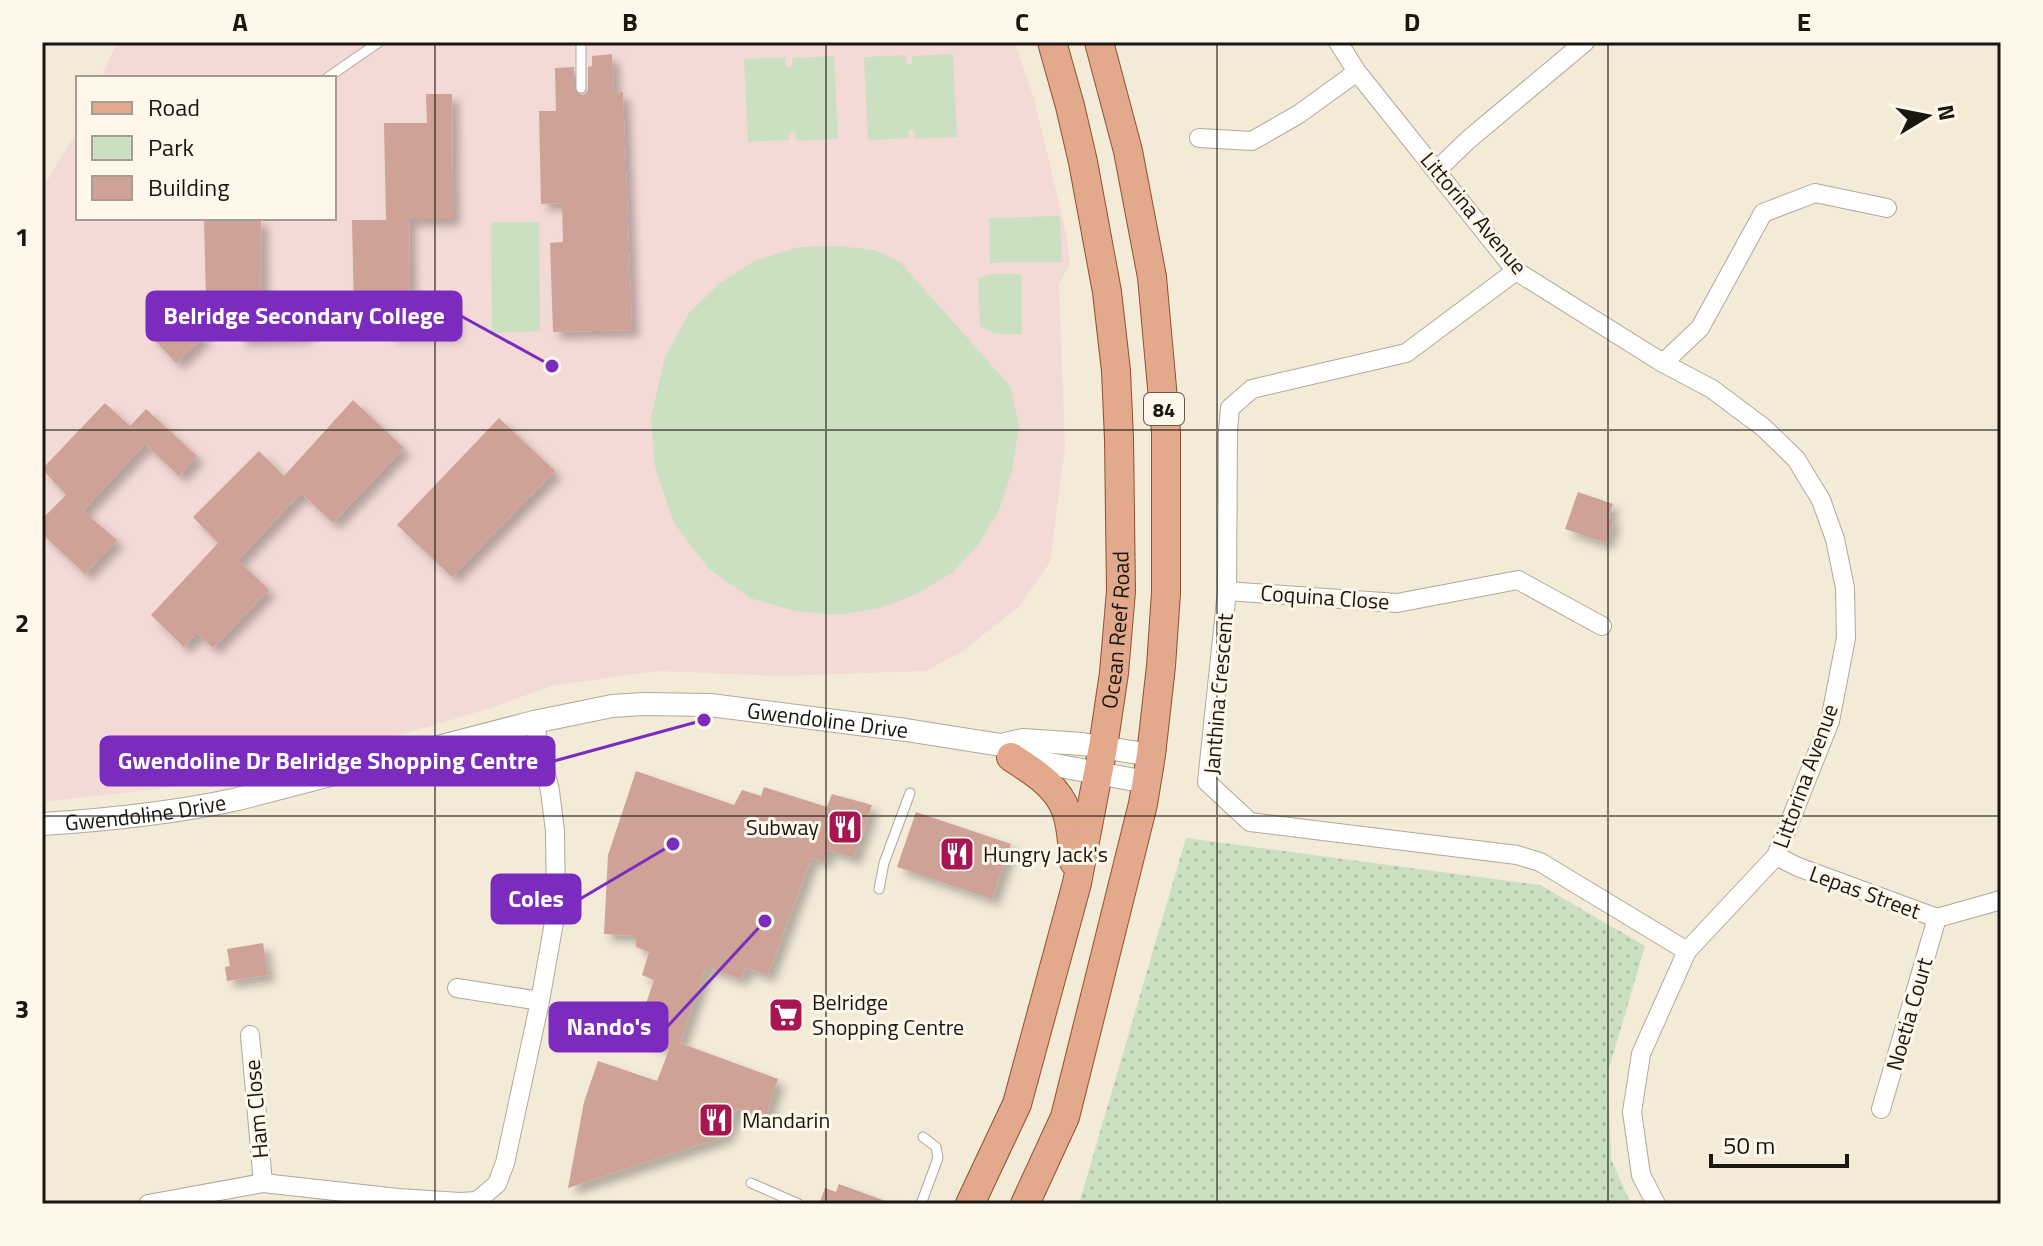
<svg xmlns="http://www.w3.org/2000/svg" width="2043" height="1246" viewBox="0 0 2043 1246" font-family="'Titillium Web',sans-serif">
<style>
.education{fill:#f4dad6}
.green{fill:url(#green-dots)}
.pitch{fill:#cbe0c1}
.building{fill:#cea297;filter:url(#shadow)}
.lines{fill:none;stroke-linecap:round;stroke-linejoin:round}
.service-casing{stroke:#b1a998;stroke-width:11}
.minor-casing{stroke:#b1a998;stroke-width:20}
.tertiary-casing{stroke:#b1a998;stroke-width:24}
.primary-casing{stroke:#8f512f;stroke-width:30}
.service{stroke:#fff;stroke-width:9}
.minor{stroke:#fff;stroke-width:18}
.tertiary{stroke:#fff;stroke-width:22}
.primary{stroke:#e2a98c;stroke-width:28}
.grid{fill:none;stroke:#1a1711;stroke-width:2;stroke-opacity:0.55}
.labels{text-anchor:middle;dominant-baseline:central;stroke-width:6;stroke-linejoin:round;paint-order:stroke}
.shield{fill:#fff7e9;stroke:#5f5a52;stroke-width:2}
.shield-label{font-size:20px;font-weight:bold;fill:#1a1711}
.street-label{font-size:22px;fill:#1a1711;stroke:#fff7e9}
.poi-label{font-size:22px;fill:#1a1711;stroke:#fff7e9;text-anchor:start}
.leader{fill:none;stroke:#7b2cbf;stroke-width:3}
.callout-dot{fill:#7b2cbf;stroke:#fff7e9;stroke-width:3}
.callout{fill:#7b2cbf;stroke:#7b2cbf;stroke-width:3}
.callout-label{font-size:24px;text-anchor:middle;font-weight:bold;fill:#fff}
.neatline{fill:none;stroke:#1a1711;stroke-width:3}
.grid-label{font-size:26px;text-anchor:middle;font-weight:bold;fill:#1a1711}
</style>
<defs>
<pattern id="green-dots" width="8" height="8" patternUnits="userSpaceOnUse" patternTransform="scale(2)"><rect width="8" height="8" fill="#cbe0c1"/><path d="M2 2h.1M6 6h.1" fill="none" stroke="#aebfa5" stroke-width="1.8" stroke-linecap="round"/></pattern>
<filter id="shadow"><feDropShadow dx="7" dy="7" stdDeviation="4" flood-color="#0004"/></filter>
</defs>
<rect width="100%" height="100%" fill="#f3ead8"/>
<polygon class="education" points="117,42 1014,42 1034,98 1066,233 1070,263 1059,284 1065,448 1050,562 1019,607 961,652 925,671 781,676 657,671 551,686 491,708 346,751 227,781 42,802 42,189 78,130 78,218 334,218 334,78 101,78"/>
<polygon class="green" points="1186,838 1540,885 1645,946 1608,1072 1611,1159 1631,1204 1079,1204"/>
<g class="pitch">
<polygon points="953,54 957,137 915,139 914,130 909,130 909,138 868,140 864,57 905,55 907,64 912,64 912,56"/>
<polygon points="834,56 838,139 796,141 795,132 789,133 789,140 748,142 744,59 785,57 786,67 793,66 792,58"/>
<polygon points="1060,216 1062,262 990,263 989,218"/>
<polygon points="491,222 539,222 540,331 492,333"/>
<polygon points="838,246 875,250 900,262 1011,387 1019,426 1012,472 999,510 979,544 953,572 917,594 880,608 839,615 794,611 750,598 708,568 674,523 655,467 651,418 664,360 688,314 720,283 754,261 799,247"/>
<polygon points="988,274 1021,274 1022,334 995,334 980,326 978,279"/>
</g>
<g class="building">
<polygon points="612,54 614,93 623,92 632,330 553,332 550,243 563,242 562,203 541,204 539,111 556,111 555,68 574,67 574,91 582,95 585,94 588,89 588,67 592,66 592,56"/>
<polygon points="426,94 452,94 453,219 409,219 410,309 454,308 455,334 389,335 388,310 354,311 352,220 386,220 384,123 427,123"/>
<polygon points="204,218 261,218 262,298 306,297 307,336 239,339 239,298 206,299"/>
<polygon points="177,306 205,336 176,363 148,333"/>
<polygon points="353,400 404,448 333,523 301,493 238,560 269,590 213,648 197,633 184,647 151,615 218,543 193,517 259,451 284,476"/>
<polygon points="105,403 130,426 146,409 197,456 179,476 145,444 83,511 117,540 85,574 42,534 42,519 66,495 42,469"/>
<polygon points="499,418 555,471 452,577 397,525"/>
<polygon points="1578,492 1613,504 1608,517 1614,519 1606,543 1565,529"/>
<polygon points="636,771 734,805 742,790 761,796 764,787 827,807 832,794 872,805 854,858 828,850 824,862 812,857 768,975 746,968 741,979 706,967 680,1043 778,1079 765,1118 737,1109 726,1136 568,1188 584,1102 598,1061 657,1081 669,1050 635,1036 654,980 642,975 649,952 636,947 636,936 604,934 608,855"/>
<polygon points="916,812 1011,844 992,899 897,867"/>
<polygon points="263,943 268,975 227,981 225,967 230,966 227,949"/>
<polygon points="839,1184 888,1202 887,1204 819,1204 825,1188 836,1192"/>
</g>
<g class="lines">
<defs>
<g id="service">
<polyline points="327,78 379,42"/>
<polyline points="581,88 581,42"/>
<polyline points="879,889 884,863 910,793"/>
<polyline points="751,1183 799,1204"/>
<polyline points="921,1204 938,1158 936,1147 923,1137"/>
</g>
<g id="minor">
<polyline points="1338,42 1357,72 1516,271 1663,363 1712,389 1764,428 1796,459 1821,500 1835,539 1845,588 1846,638 1830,721 1776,856 1687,951 1641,1054 1632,1112 1641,1175 1656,1204"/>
<polyline points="1199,138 1252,141 1299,114 1357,72"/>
<polyline points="1437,170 1468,140 1585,42"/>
<polyline points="1516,271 1406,353 1252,389 1230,408 1228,431 1227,591 1207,782 1250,822 1517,855 1540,862 1687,951"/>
<polyline points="1663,363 1700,328 1763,213 1815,193 1887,208"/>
<polyline points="1227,591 1397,603 1518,580 1602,626"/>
<polyline points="1776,856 1798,867 1937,918 2001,900"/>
<polyline points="457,988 540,1001"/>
<polyline points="250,1035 263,1183"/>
<polyline points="1881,1109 1937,918"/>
<polyline points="148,1204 263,1183 398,1198 460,1202 477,1201 497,1184 505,1163 540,1001 556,911 555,831 550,791 534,722"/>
</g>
<g id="tertiary">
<polyline points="1017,758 1146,782"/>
<path id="s1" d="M42 824C108 820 173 813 238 799L534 722 612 706 643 704 710 705 906 730 1001 745 1023 740 1082 744 1151 755"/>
</g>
<g id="primary">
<path d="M1011 757C1032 771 1058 786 1066 811 1072 826 1072 846 1074 862"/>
<path id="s2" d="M970 1204 1017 1104 1077 883 1103 747 1114 673 1121 591 1119 439 1116 371 1107 292 1083 162 1070 106 1052 42"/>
<polyline points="1025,1204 1065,1117 1143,804 1151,755 1161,666 1166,593 1166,432 1152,277 1128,151 1099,42"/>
</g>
</defs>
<use href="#service" class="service-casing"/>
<use href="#minor" class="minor-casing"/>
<use href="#tertiary" class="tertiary-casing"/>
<use href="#primary" class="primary-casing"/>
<use href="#service" class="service"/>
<use href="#minor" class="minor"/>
<use href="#tertiary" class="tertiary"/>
<use href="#primary" class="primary"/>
</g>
<path class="grid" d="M435 42V1204M826 42V1204M1217 42V1204M1608 42V1204M42 430H2001M42 816H2001"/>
<defs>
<symbol id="restaurant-square" viewBox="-11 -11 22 22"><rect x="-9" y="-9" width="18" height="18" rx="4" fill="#a71552" stroke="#fff7e9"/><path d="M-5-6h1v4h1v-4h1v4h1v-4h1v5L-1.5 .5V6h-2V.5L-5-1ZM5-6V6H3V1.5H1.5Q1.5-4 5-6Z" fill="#fff"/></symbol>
<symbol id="supermarket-square" viewBox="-11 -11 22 22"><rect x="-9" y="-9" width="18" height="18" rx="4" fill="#a71552" stroke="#fff7e9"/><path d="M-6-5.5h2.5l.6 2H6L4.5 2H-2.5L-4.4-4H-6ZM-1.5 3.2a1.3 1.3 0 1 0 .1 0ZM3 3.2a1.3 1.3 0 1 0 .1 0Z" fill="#fff"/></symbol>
</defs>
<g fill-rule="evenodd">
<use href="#restaurant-square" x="825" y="807" width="40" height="40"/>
<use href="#restaurant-square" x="937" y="834" width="40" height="40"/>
<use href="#supermarket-square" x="766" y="995" width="40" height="40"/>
<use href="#restaurant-square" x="696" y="1100" width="40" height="40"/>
</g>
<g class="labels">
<rect class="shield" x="1144" y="393" width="40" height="32" rx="6"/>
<g class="shield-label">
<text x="1164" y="409">84</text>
</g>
<g class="street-label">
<text transform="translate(1474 213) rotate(50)">Littorina Avenue</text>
<text transform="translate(1325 597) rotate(4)">Coquina Close</text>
<text stroke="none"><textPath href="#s2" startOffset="596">Ocean Reef Road</textPath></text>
<text transform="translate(1218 694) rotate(-85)">Janthina Crescent</text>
<text stroke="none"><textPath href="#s1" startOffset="800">Gwendoline Drive</textPath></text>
<text transform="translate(1805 776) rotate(-70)">Littorina Avenue</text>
<text stroke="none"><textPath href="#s1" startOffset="104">Gwendoline Drive</textPath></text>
<text transform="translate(1865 892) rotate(20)">Lepas Street</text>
<text transform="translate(1909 1014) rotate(-74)">Noetia Court</text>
<text transform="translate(256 1109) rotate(-95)">Ham Close</text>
</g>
<g class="poi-label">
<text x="819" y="827" text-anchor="end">Subway</text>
<text x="983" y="854">Hungry Jack's</text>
<text x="812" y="1002">Belridge<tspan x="812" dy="25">Shopping Centre</tspan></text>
<text x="742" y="1120">Mandarin</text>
</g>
</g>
<path class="leader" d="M552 366L461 316M704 720L554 761M673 844L580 899M765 921L667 1027"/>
<g class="callout-dot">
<circle cx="552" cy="366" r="8"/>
<circle cx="704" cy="720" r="8"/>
<circle cx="673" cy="844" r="8"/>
<circle cx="765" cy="921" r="8"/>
</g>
<g class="callout">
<rect x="147" y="292" width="314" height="48" rx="8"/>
<rect x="101" y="737" width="453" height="48" rx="8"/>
<rect x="492" y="875" width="88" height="48" rx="8"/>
<rect x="550" y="1003" width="117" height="48" rx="8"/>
</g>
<g class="callout-label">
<text x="304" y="324">Belridge Secondary College</text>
<text x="328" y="769">Gwendoline Dr Belridge Shopping Centre</text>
<text x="536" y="907">Coles</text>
<text x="609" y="1035">Nando's</text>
</g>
<rect width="2043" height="1246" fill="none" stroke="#fff7e9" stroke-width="88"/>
<rect x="76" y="76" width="260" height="144" fill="#fff7e9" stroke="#a39d93" stroke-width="2"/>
<rect x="92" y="102" width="40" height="12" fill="#e2a98c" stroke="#a39d93" stroke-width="2"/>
<text x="148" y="116" font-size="24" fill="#1a1711">Road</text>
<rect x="92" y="136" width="40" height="24" fill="#cbe0c1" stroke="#a39d93" stroke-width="2"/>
<text x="148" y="156" font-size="24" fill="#1a1711">Park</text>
<rect x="92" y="176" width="40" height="24" fill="#cea297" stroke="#a39d93" stroke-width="2"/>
<text x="148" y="196" font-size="24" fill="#1a1711">Building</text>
<g transform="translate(1927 116) rotate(80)" stroke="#fff7e9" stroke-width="6" paint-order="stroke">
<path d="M0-6L14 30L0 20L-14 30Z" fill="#1a1711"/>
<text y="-12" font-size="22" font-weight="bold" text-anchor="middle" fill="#1a1711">N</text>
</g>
<path d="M1711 1154v12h136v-12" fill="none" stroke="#1a1711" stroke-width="4"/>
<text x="1723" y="1154" font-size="24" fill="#1a1711" stroke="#fff7e9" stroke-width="6" paint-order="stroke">50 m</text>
<rect x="44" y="44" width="1955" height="1158" class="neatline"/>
<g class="grid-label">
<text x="240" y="31">A</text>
<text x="630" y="31">B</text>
<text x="1022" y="31">C</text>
<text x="1412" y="31">D</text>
<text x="1804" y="31">E</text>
<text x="22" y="246">1</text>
<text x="22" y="632">2</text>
<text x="22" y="1018">3</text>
</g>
</svg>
